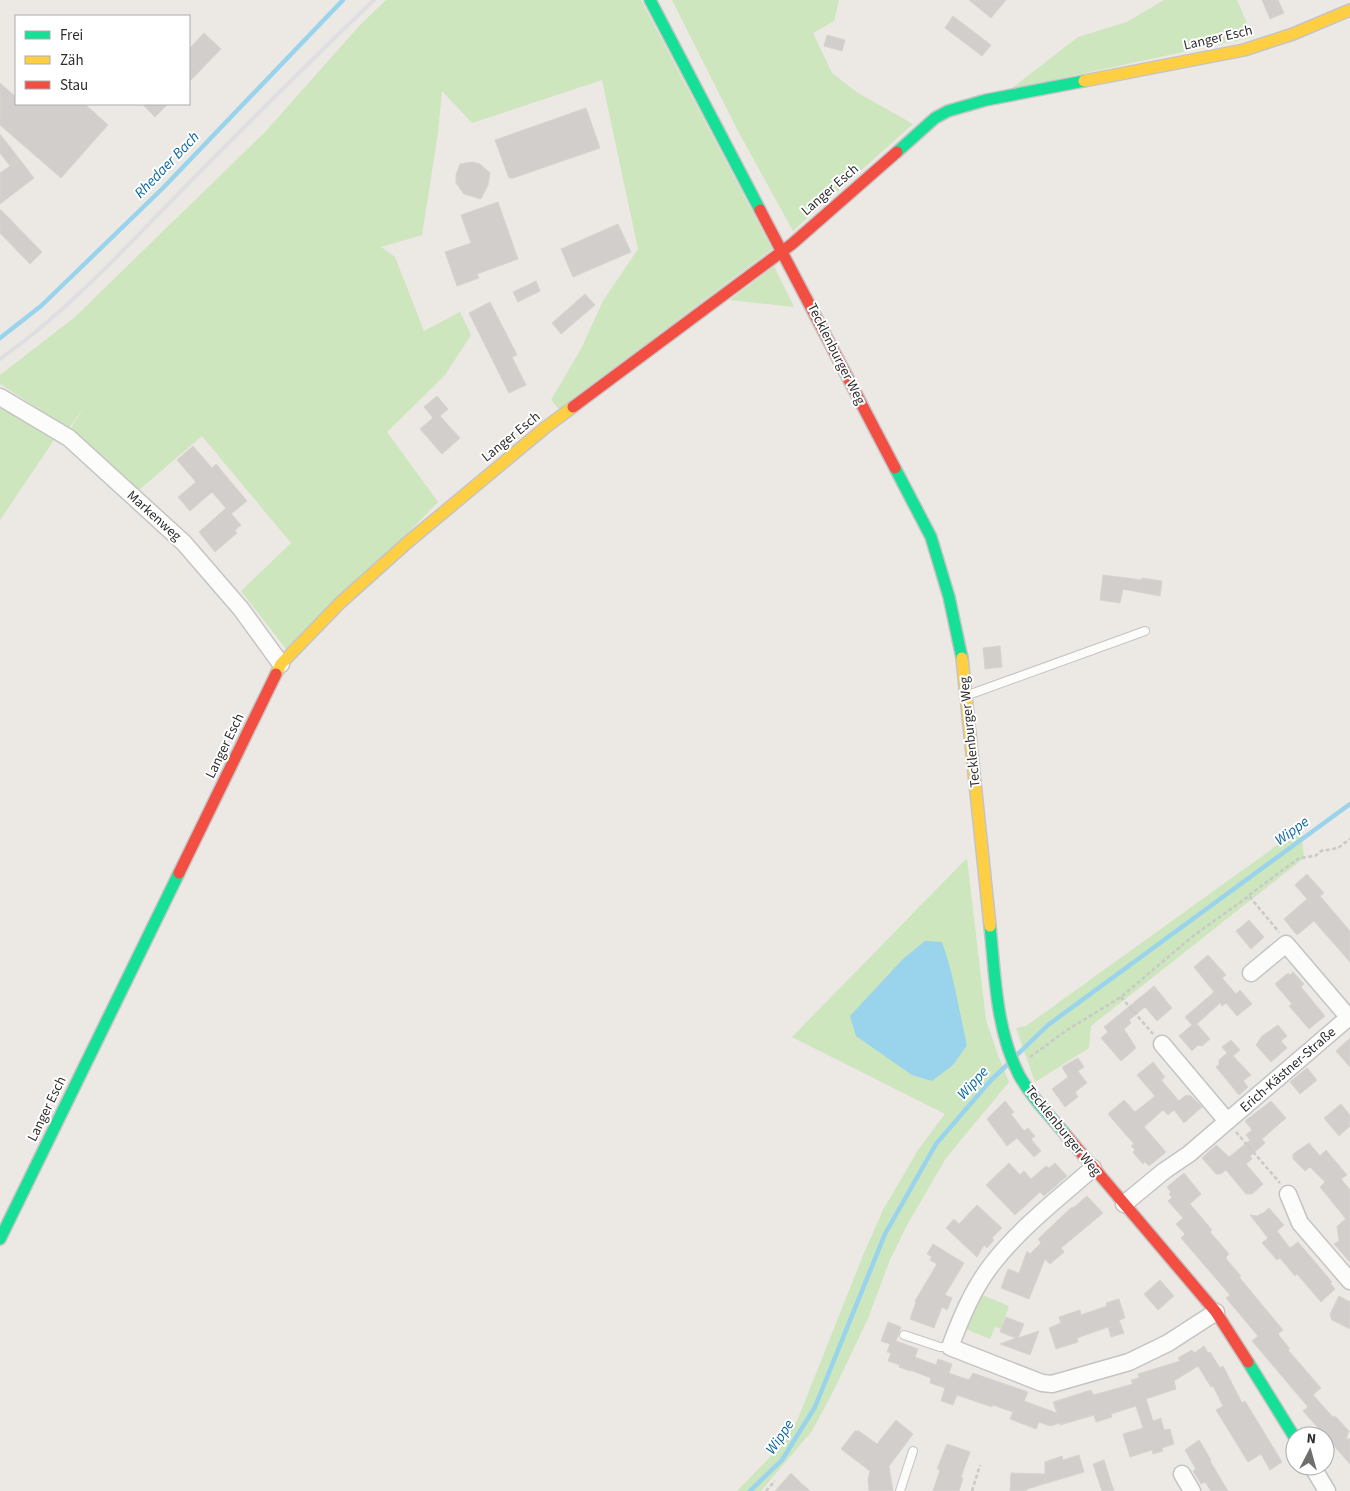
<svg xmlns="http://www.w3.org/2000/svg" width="1350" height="1491" viewBox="0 0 1350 1491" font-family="'Source Sans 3',sans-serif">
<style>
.green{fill:#cde6be;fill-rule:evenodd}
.water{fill:#99d3ec}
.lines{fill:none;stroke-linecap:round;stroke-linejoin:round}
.stream{stroke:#99d3ec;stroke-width:4.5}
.building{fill:#d1cecb;stroke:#d7d4d0}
.lane-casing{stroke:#c5c4c5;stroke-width:10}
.street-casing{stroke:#c5c4c5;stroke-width:19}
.fast-casing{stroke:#c5c4c5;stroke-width:14}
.slow-casing{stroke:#c5c4c5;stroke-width:14}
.jam-casing{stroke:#c5c4c5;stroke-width:14}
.path{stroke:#c9c9c8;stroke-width:2.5;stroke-dasharray:4 2.5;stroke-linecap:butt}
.lane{stroke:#fcfcfb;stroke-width:8}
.street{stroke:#fcfcfb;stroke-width:16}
.fast{stroke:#16e098;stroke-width:11}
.slow{stroke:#ffcf43;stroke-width:11}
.jam{stroke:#f24e42;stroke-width:11}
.rail{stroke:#dfdfe1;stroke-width:4}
.labels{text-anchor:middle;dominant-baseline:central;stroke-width:4;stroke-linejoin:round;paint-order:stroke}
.street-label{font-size:14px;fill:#2e2e2e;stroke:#fff}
.water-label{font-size:15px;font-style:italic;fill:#0d69a2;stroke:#fff}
</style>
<rect width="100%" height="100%" fill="#ece8e4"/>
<g class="green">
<polygon points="386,0 641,0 772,249 559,409 551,400 581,349 603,301 638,249 602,80 472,123 442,91 438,133 422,235 381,247 395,257 424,331 460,312 471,335 445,375 387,432 438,502 403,538 286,649 241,591 291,543 202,436 139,490 70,429 85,406 69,428 0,384 0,375 75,317 119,274 266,131 359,26"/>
<polygon points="672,0 839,0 834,21 813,33 832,73 858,93 913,124 793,231 738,131"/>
<polygon points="1164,0 1237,0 1253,37 1011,89 1078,37 1127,22"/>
<polygon points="774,266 794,307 730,300"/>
<polygon points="0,407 56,437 0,520"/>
<polygon points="1301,828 1304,858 1091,1026 1089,1048 1035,1082 1016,1028 1026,1026"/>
<path d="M967 858 986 1020 998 1055 1009 1082 946 1158 907 1225 889 1262 869 1316 834 1390 812 1431 761 1491H737L770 1457 797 1421 864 1253 883 1210 918 1150 945 1114 792 1037ZM957 1005 967 1045 932 1081Z"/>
<polygon points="980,1294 1009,1306 1001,1329 995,1327 990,1339 963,1328"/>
</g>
<path class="water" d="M925 941 942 942C954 975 959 1011 967 1045L953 1065 932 1081 912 1075 856 1036 850 1016 903 959Z"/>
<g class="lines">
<g class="stream">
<polyline points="0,338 41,306 163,188 343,0"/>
<polyline points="1016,1056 1048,1025 1350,804"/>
<polyline points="750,1491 782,1460 815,1407 885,1234 936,1144 991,1080 1007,1065"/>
</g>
</g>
<g class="building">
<polygon points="969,0 1006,0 991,18"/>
<polygon points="1262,0 1278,0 1284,13 1270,19"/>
<polygon points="953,16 991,45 982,56 945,28"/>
<polygon points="204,33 221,49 189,82 189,49"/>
<polygon points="827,35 845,40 842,51 824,46"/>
<polygon points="0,83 16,97 16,104 85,104 108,125 61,178 0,125"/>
<polygon points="142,104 168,104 155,117"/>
<polygon points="586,108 600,148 513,178 509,178 495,140"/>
<polygon points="0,134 34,178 0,204 0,173 10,166 0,153"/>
<polygon points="472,162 480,164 490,173 488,185 481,199 464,194 456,183 456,175 460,164"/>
<polygon points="498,202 518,259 477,274 479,278 457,286 445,252 471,243 461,215"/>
<polygon points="0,209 42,252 30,264 0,233"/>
<polygon points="618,224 631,252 573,277 561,249"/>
<polygon points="536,281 540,291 518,302 513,292"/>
<polygon points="585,294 595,305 561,334 552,323"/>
<polygon points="490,302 517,355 512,357 526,385 509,393 469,313"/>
<polygon points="437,396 448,409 440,416 460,438 442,454 420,429 433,418 424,407"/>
<polygon points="193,446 212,468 216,464 247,501 231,514 212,492 190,511 178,497 196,482 177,460"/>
<polygon points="226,508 241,525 235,530 237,533 215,552 199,532"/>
<polygon points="1103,575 1142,580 1142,578 1162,581 1160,596 1123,589 1120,603 1100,600"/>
<polygon points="1000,646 1002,667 985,669 983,648"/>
<polygon points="1307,874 1324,893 1320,896 1350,931 1350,962 1314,921 1297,935 1284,919 1307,899 1295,885"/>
<polygon points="1249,920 1264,937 1251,949 1236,931"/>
<polygon points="1208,955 1226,975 1222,978 1236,994 1240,990 1252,1004 1237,1016 1226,1003 1222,1006 1220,1003 1197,1024 1210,1039 1202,1046 1198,1045 1192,1051 1179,1036 1192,1025 1185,1017 1214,992 1194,967"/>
<polygon points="1293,972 1304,984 1301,987 1325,1016 1309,1029 1289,1006 1292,1004 1275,984 1288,973 1290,975"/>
<polygon points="1154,986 1172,1008 1157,1021 1145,1007 1129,1020 1131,1023 1124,1029 1136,1048 1121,1061 1101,1038 1108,1032 1104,1027"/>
<polygon points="1278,1025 1287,1036 1281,1041 1287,1048 1271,1062 1256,1045 1262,1036"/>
<polygon points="1350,1038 1350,1067 1336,1051"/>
<polygon points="1231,1040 1240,1050 1233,1056 1251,1075 1243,1081 1248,1087 1239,1095 1216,1067 1219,1065 1219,1060 1227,1053 1222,1047"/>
<polygon points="1078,1058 1084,1067 1078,1071 1087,1083 1075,1092 1078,1097 1065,1107 1052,1089 1068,1077 1062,1067"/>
<polygon points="1153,1062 1165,1077 1161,1080 1179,1101 1186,1095 1191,1096 1202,1107 1184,1123 1174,1110 1168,1115 1163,1110 1144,1127 1166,1152 1149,1166 1145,1162 1143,1164 1136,1156 1133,1152 1135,1150 1131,1146 1134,1144 1108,1114 1124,1100 1135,1112 1155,1096 1137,1075"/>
<polygon points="1307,1068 1317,1080 1300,1094 1290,1082"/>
<polygon points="1005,1101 1014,1112 1011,1114 1024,1131 1028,1128 1035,1136 1031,1139 1041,1151 1034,1157 1017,1138 1007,1146 987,1119"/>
<polygon points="1271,1101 1286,1118 1262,1139 1265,1143 1250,1156 1252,1159 1246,1164 1263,1184 1252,1194 1246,1194 1226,1170 1221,1174 1216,1174 1202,1158 1216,1145 1229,1157 1250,1140 1246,1135 1252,1130 1245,1121"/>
<polygon points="1341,1104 1350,1115 1350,1126 1339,1136 1324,1118"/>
<polygon points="1309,1143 1320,1156 1326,1150 1347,1175 1341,1179 1350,1190 1350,1262 1334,1244 1339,1241 1337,1226 1346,1219 1320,1187 1325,1182 1310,1167 1305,1171 1293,1159 1293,1154"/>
<polygon points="1009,1163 1020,1175 1024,1171 1031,1179 1046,1166 1049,1168 1055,1163 1067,1176 1044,1196 1040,1192 1015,1215 986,1185"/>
<polygon points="1184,1173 1201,1194 1190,1204 1212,1230 1210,1232 1229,1254 1226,1257 1227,1260 1241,1276 1239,1277 1283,1330 1278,1334 1290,1349 1288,1350 1321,1388 1313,1395 1333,1417 1335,1416 1349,1431 1346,1439 1350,1439 1350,1464 1303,1411 1308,1407 1252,1341 1258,1336 1226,1298 1230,1295 1181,1238 1185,1234 1176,1224 1183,1218 1168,1201 1172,1197 1169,1194 1171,1192 1167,1187"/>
<polygon points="1087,1196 1103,1213 1061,1248 1064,1252 1050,1264 1045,1259 1029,1299 1001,1288 1008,1269 1019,1273 1027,1251 1030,1254 1041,1243 1038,1239 1072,1207 1073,1208"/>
<polygon points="977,1205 1002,1228 992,1238 994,1240 987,1248 984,1245 977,1257 946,1228 954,1219 959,1224"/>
<polygon points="1269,1208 1284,1225 1277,1231 1290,1248 1298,1242 1332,1282 1330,1283 1335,1289 1321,1302 1297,1274 1295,1276 1280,1258 1277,1260 1262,1243 1268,1238 1250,1215 1258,1216 1261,1213 1262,1214"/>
<polygon points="933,1244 964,1263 945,1295 952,1298 947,1310 942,1307 934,1328 910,1319 916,1302 915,1301 937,1264 930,1260 932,1257 927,1254"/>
<polygon points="1160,1280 1174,1296 1158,1310 1144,1294"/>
<polygon points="1339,1296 1350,1302 1350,1329 1332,1320 1330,1314"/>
<polygon points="1119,1299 1125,1318 1119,1320 1124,1333 1111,1337 1108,1327 1077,1338 1078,1342 1056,1349 1049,1328 1061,1323 1059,1317 1080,1310 1081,1315 1107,1306 1106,1303"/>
<polygon points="1006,1317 1024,1324 1018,1338 1039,1331 1030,1355 1000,1344 1016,1338 1000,1332"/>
<polygon points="888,1322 901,1327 896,1341 918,1349 915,1357 936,1365 938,1359 952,1364 949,1373 969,1380 973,1373 1028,1392 1024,1401 1057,1413 1053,1402 1091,1390 1093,1395 1133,1384 1131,1380 1139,1378 1138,1374 1180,1361 1178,1358 1192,1350 1194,1353 1204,1346 1208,1353 1210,1352 1220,1368 1223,1366 1242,1403 1245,1401 1282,1462 1270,1470 1261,1454 1248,1462 1216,1410 1223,1406 1213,1386 1211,1387 1198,1366 1174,1381 1176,1389 1146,1399 1153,1421 1161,1418 1164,1430 1170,1429 1174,1444 1162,1448 1163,1451 1153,1454 1152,1450 1130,1457 1123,1434 1143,1428 1136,1406 1111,1414 1112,1417 1096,1422 1094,1415 1060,1425 1060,1423 1050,1426 1039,1422 1036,1429 1010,1419 1013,1412 993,1405 992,1407 957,1395 953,1405 941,1401 945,1388 930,1383 931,1378 910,1370 910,1371 899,1367 900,1365 888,1361 891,1353 887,1352 890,1344 881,1341"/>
<polygon points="896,1420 913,1434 889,1466 893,1491 869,1491 868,1479 870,1471 841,1449 855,1431 859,1431 877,1444"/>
<polygon points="1199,1440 1211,1460 1210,1461 1228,1491 1211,1491 1205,1482 1201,1484 1193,1471 1196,1469 1185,1450"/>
<polygon points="947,1444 970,1452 961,1477 963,1478 959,1491 933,1491 940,1470 937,1469"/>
<polygon points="1079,1455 1084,1472 1027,1489 1027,1491 1010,1491 1011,1473 1045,1474 1045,1462 1062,1456 1063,1460"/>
<polygon points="1104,1460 1110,1479 1114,1491 1102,1491 1093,1464"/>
<polygon points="791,1473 800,1482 810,1491 775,1491"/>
</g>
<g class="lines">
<defs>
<g id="lane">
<polyline points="968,695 1145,631"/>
<polyline points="904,1335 940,1347 950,1347"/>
<polyline points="900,1491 913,1451"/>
</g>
<g id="street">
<polyline points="0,397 69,438 184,543 241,609 281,664"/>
<polyline points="1251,973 1286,944 1350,1019"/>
<polyline points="1162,1044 1227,1121"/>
<path d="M1093 1168C1059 1198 1021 1227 993 1263 973 1288 961 1318 950 1347L1042 1383 1052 1384 1129 1362 1168 1343 1216 1312"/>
<polyline points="1288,1194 1300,1223 1350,1281"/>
<polyline points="1124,1204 1164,1171 1189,1154 1348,1018"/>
<polyline points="1312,1466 1327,1491"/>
<polyline points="1182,1474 1192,1491"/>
</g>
<g id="fast">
<polyline points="650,0 760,210"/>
<polyline points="897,152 935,118 948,111 986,100 1084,81"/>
<polyline points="895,468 931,537 949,597 962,658"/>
<path d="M990 926C995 975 996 1030 1019 1075 1031 1097 1050 1116 1066 1135"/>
<polyline points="0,1239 179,873"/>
<polyline points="1248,1362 1295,1438"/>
</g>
<g id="slow">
<polyline points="1084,81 1244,50 1293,34 1350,10"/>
<polyline points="962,658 990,926"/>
<polyline points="276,674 281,664 340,603 408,542 546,427 573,407"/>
</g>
<g id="jam">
<polyline points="760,210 895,468"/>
<polyline points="573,407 792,244 897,152"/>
<polyline points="179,873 276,674"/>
<polyline points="1066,1135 1216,1312 1248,1362"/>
</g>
</defs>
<use href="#lane" class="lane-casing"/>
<use href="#street" class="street-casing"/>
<use href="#fast" class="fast-casing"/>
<use href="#slow" class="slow-casing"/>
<use href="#jam" class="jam-casing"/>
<g class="path">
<polyline points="1249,895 1299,858 1315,856 1321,851 1338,848 1350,839"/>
<polyline points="1121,997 1153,1034"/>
<polyline points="1030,1057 1067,1030 1121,997 1193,936 1249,896 1279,932"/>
<polyline points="1236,1132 1280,1183"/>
<polyline points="766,1491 775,1481"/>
<polyline points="972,1491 980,1465"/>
</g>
<use href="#lane" class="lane"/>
<use href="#street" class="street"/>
<use href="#fast" class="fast"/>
<use href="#slow" class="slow"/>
<use href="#jam" class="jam"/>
<path class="rail" d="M0 359C68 311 124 249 183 189 246 125 309 62 374 0"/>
</g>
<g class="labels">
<g class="street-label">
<text transform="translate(1218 38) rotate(-13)">Langer Esch</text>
<text transform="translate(830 190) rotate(-41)">Langer Esch</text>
<text transform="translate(836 354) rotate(63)">Tecklenburger Weg</text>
<text transform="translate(511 437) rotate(-39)">Langer Esch</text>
<text transform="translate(154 516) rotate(42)">Markenweg</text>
<text transform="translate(970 732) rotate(-96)">Tecklenburger Weg</text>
<text transform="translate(225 746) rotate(-64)">Langer Esch</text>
<text transform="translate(1288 1070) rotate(-41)">Erich-Kästner-Straße</text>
<text transform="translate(47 1109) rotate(-64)">Langer Esch</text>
<text transform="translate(1063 1131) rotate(51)">Tecklenburger Weg</text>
</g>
<g class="water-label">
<text transform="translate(167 165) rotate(-46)">Rhedaer Bach</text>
<text transform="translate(1292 831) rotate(-36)">Wippe</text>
<text transform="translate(973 1083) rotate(-48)">Wippe</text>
<text transform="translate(780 1437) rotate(-56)">Wippe</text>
</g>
</g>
<rect x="15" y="15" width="175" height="90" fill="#ffffff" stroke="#ababab"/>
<rect x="25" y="31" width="25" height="8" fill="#16e098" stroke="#ababab"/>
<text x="60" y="40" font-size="15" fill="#2e2e2e">Frei</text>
<rect x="25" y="56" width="25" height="8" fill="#ffcf43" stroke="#ababab"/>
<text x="60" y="65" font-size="15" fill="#2e2e2e">Zäh</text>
<rect x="25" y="81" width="25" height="8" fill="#f24e42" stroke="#ababab"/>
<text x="60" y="90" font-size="15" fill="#2e2e2e">Stau</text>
<g transform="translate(1310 1451) rotate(6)"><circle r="24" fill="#ffffff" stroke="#ababab"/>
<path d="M0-4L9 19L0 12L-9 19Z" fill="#706f6e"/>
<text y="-8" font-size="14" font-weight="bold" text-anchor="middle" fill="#2e2e2e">N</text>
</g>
</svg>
